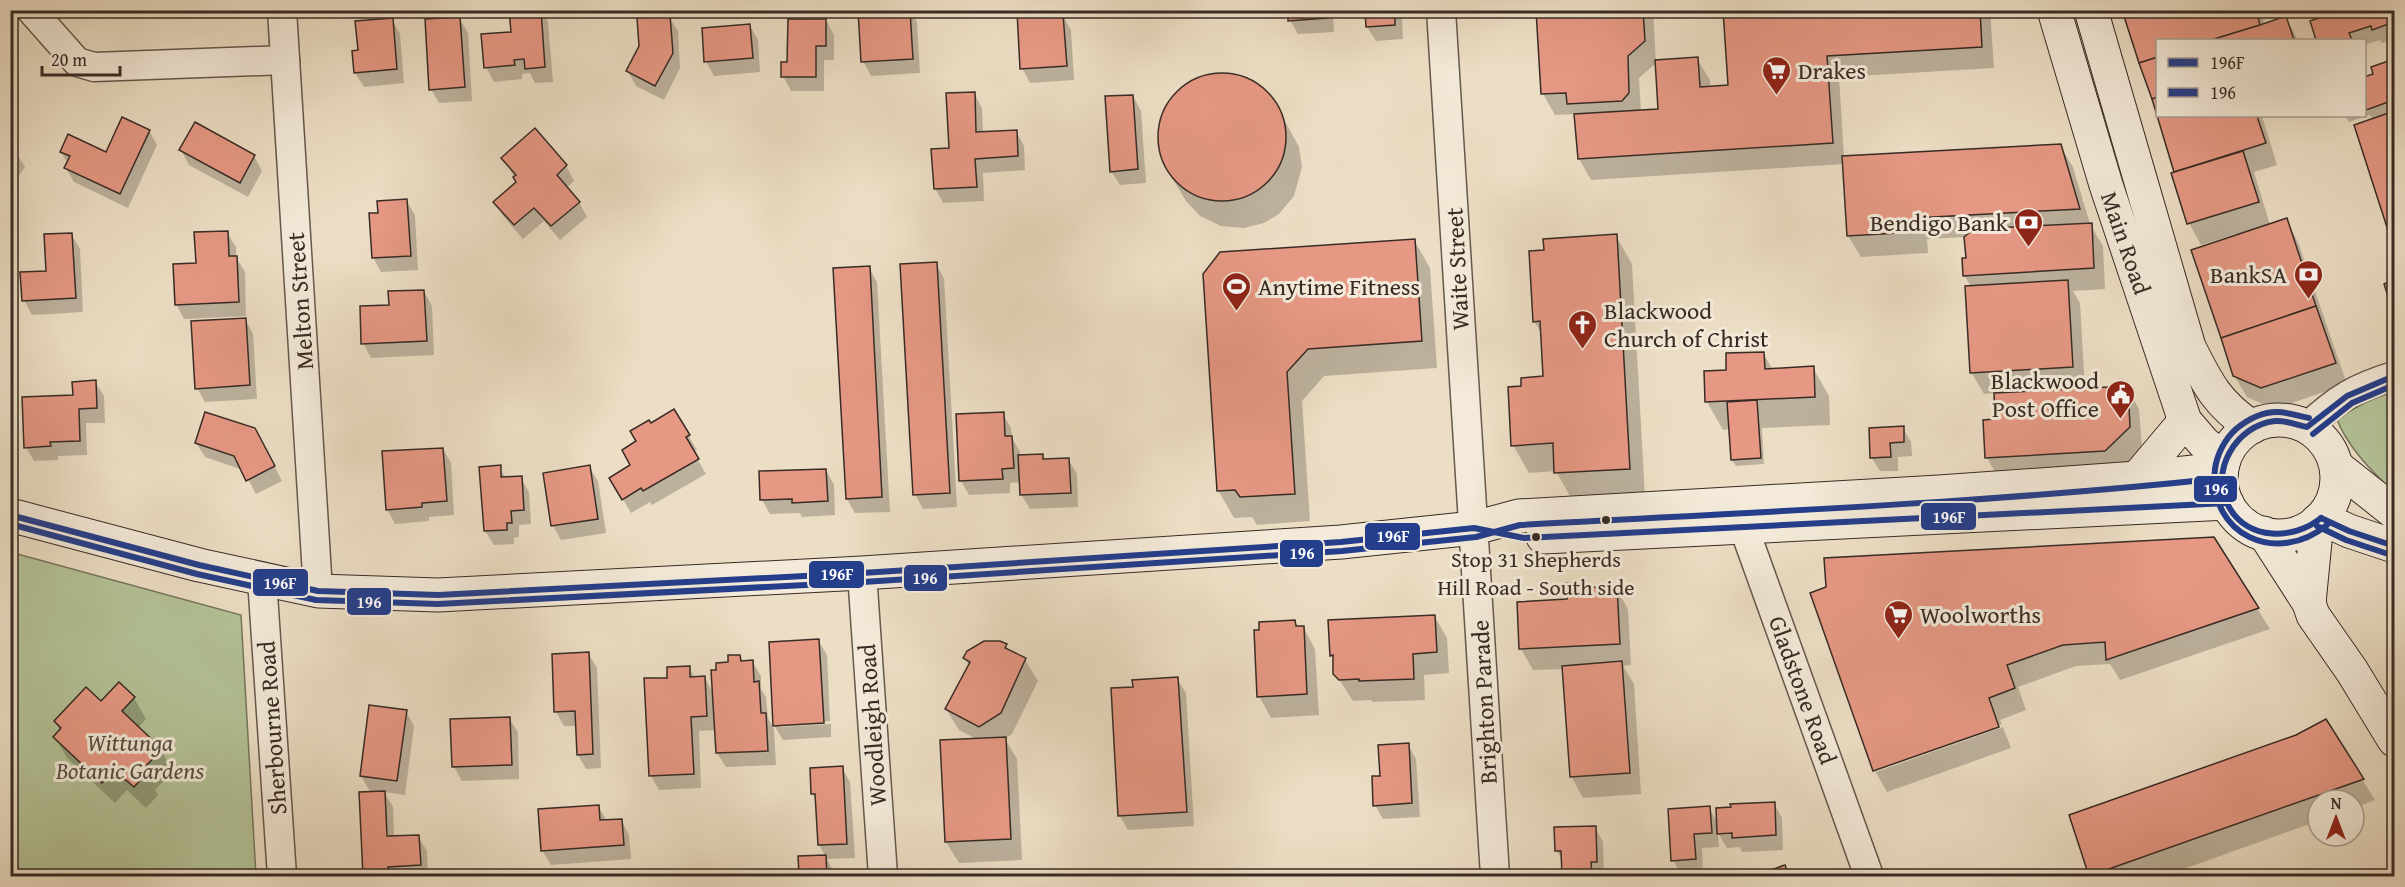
<svg xmlns="http://www.w3.org/2000/svg" width="2405" height="887" viewBox="0 0 2405 887" font-family="'Gentium Book Plus',serif">
<style>
.green{fill:#b4c297;stroke:#76765e;stroke-width:1.5}
.shadow{fill:#0003;fill-rule:evenodd}
.building{fill:#e69884;stroke:#382b25;stroke-width:1.5}
.lines{fill:none;stroke-linecap:round;stroke-linejoin:round}
.street-casing{stroke:#65584d;stroke-width:31}
.secondary-casing{stroke:#382b25;stroke-width:35}
.street{stroke:#f3ead9;stroke-width:28}
.secondary{stroke:#f3ead9;stroke-width:33}
.bus-1-casing{stroke:#f3ead9;stroke-width:10}
.bus-2-casing{stroke:#f3ead9;stroke-width:10}
.bus-1{stroke:#243e8c;stroke-width:6}
.bus-2{stroke:#243e8c;stroke-width:6}
.bus-dot{fill:#382b25;stroke:#f3ead9;stroke-width:2}
.labels{text-anchor:middle;dominant-baseline:central;stroke-width:6;stroke-linejoin:round;paint-order:stroke}
.bus-label{font-size:22px;fill:#382b25;stroke:#f3ead9}
.poi-label{font-size:24px;fill:#382b25;stroke:#f3ead9;text-anchor:start}
.street-label{font-size:24px;fill:#382b25;stroke:#f3ead9}
.park-label{font-size:24px;font-style:italic;fill:#575142;stroke:#f3ead9}
.line-badge{stroke:#f3ead9;stroke-width:2}
.badge-label{font-size:16px;text-anchor:middle;font-weight:bold;fill:#fff}
</style>
<rect width="100%" height="100%" fill="#ecdec5"/>
<filter id="stains"><feTurbulence type="fractalNoise" baseFrequency=".00333" numOctaves="4"/><feColorMatrix values="0 0 0 0 .2 0 0 0 0 .09 0 0 0 0 .02 0 0 0 .5 -.17"/></filter>
<radialGradient id="worn" r=".72"><stop offset=".6" stop-color="#630" stop-opacity="0"/><stop offset="1" stop-color="#630" stop-opacity=".3"/></radialGradient>
<g class="green">
<path d="M2394 388V493C2372 471 2347 447 2336 417L2341 409Z"/>
<polygon points="10,552 241,615 256,876 11,876"/>
</g>
<g class="shadow">
<polygon points="106,10 150,10 150,15 110,17"/>
<polygon points="510,10 542,10 548,22 553,82 535,83 530,73 522,74 522,79 494,82 486,67 512,33"/>
<polygon points="860,10 911,10 917,22 920,73 871,76 863,61"/>
<polygon points="1228,10 1270,10 1270,16 1232,18"/>
<polygon points="1289,10 1352,10 1352,16 1333,16 1334,32 1298,34 1290,20"/>
<polygon points="1367,10 1410,10 1410,18 1402,18 1403,39 1376,41 1367,27"/>
<path d="M1537 10H1653L1656 62 1697 59 1710 80V87L1729 86 1724 10H1990L1994 68 1839 77 1844 157 2060 146 2073 167 2090 224 2103 246 2105 289 2073 291 2080 303 2085 390 2127 388 2139 409 2142 449 2117 472 1999 479 1987 458 1997 421 1995 393 1984 394 1971 372V287L1964 275 1967 259 1966 237 1927 239 1928 253 1861 257 1848 236 1844 164 1591 180 1579 159 1576 116 1575 114 1555 115 1543 94ZM1656 63 1659 110 1641 112 1639 78Z"/>
<polygon points="2124,10 2260,10 2265,25 2286,18 2298,40 2158,40"/>
<polygon points="2337,10 2394,10 2394,39 2382,43 2380,40 2364,45 2364,40 2318,40 2312,22 2338,13"/>
<polygon points="1033,11 1036,17 1063,16 1071,30 1074,80 1030,83 1022,68"/>
<polygon points="669,17 678,31 680,68 664,100 636,86 628,71"/>
<polygon points="459,18 468,33 472,101 439,103 431,89"/>
<polygon points="392,20 400,34 404,83 364,87 355,73 359,51"/>
<polygon points="826,20 834,35 834,60 824,60 824,91 791,91 783,76 789,63"/>
<polygon points="750,26 758,40 760,72 714,76 706,61"/>
<polygon points="2394,61 2394,244 2355,126 2373,120 2370,115 2349,122 2345,116 2364,116 2364,72 2367,78 2375,75 2373,68"/>
<polygon points="1226,74 1245,78 1262,89 1273,99 1299,147 1302,167 1294,196 1279,214 1264,223 1244,228 1221,226 1200,216 1186,201 1169,173 1160,150 1158,130 1163,113 1175,94 1191,81 1210,75"/>
<polygon points="974,93 982,108 983,133 1016,131 1024,146 1025,170 983,173 984,201 943,203 935,188"/>
<polygon points="1133,96 1141,111 1146,183 1120,185 1111,171"/>
<polygon points="2158,116 2262,116 2277,165 2254,172 2270,225 2286,220 2298,242 2347,384 2274,409 2247,397 2234,375 2237,237 2236,234 2201,245 2189,223"/>
<polygon points="535,130 566,166 574,181 566,188 579,202 587,217 560,240 544,221 523,239 503,216 495,202 517,182 503,158"/>
<polygon points="149,131 157,145 128,208 74,182 66,168 68,164 61,152 107,154"/>
<polygon points="10,149 16,153 25,167 10,188"/>
<polygon points="181,150 254,156 262,171 248,197 189,165"/>
<polygon points="406,200 415,215 418,270 381,272 373,257 380,214"/>
<polygon points="227,233 236,247 236,257 245,272 246,316 184,319 176,304 197,265"/>
<polygon points="71,234 80,249 83,312 32,315 24,300 48,272"/>
<polygon points="1616,236 1632,264 1645,497 1572,500 1556,471 1529,473 1513,445 1523,388 1545,378 1543,336 1534,321"/>
<polygon points="1414,240 1430,268 1437,368 1324,376 1302,401 1310,521 1257,525 1252,517 1234,518 1218,490 1204,274"/>
<polygon points="936,264 944,278 957,507 923,509 915,494"/>
<polygon points="869,268 877,282 890,512 855,513 847,499"/>
<polygon points="424,291 432,306 434,355 371,358 363,343 390,306"/>
<polygon points="245,319 253,334 257,399 205,402 197,388"/>
<polygon points="1763,353 1773,370 1813,368 1829,396 1830,425 1762,428 1764,464 1736,466 1732,460 1730,429 1723,430 1707,402 1706,373 1728,372"/>
<polygon points="95,382 104,396 105,423 86,423 87,455 58,456 58,460 34,461 26,447 74,396"/>
<polygon points="674,411 697,450 693,452 706,474 652,505 650,502 631,513 611,478 632,466 638,442 650,425"/>
<polygon points="1003,414 1011,428 1012,438 1020,452 1020,457 1043,456 1045,460 1068,459 1077,474 1078,507 1030,509 1021,494 1021,482 1010,483 1010,493 969,495 961,481 958,416"/>
<polygon points="1903,428 1911,442 1912,456 1898,457 1898,471 1880,471 1871,457"/>
<polygon points="196,443 263,444 282,481 256,494 243,470 205,457"/>
<polygon points="443,449 451,463 454,515 429,517 429,521 395,524 387,509"/>
<polygon points="500,467 506,479 521,478 529,492 531,524 519,525 519,537 514,538 514,544 494,545 485,531"/>
<polygon points="589,467 598,481 606,533 561,540 553,526"/>
<polygon points="826,470 834,485 835,515 802,517 800,513 770,514 762,500 761,473"/>
<polygon points="2213,538 2270,629 2120,680 2110,664 2076,666 2018,687 2026,710 2000,720 2002,724 1876,769 1876,772 2003,727 2011,748 1887,792 1875,771 1811,594"/>
<polygon points="1581,583 1584,589 1616,588 1628,609 1631,665 1623,666 1634,684 1641,794 1583,798 1571,776 1564,669 1533,670 1521,649 1569,600"/>
<polygon points="1435,617 1447,638 1449,673 1424,675 1425,700 1373,702 1371,700 1353,701 1335,673 1334,661 1331,655"/>
<polygon points="1295,621 1298,628 1303,627 1315,649 1319,715 1271,718 1259,696"/>
<polygon points="818,640 827,655 830,721 780,724 780,727 831,724 831,737 783,740 774,725"/>
<polygon points="1006,645 1010,653 1025,660 1038,681 1012,734 1005,739 1017,759 1022,860 959,863 946,842 976,739 959,730 946,709 969,666 965,658"/>
<polygon points="588,653 597,668 601,768 586,769 578,755 577,726 564,726 556,712"/>
<polygon points="740,656 743,662 752,661 761,676 761,689 766,697 768,718 774,729 776,765 726,767 717,753 716,730 699,731 701,788 659,790 651,776 669,679 689,667 695,678 705,678 714,695 730,663"/>
<polygon points="1177,679 1186,693 1194,826 1128,830 1120,816 1134,688"/>
<polygon points="119,684 134,698 146,719 138,728 161,750 173,771 155,790 158,795 146,808 127,790 115,803 67,758 55,737 61,731 55,722 101,703"/>
<polygon points="406,711 414,726 405,795 384,792 393,807 394,837 418,836 427,851 428,876 365,876 361,794 371,793 361,776"/>
<polygon points="509,718 518,732 519,779 462,781 454,767"/>
<polygon points="2326,721 2375,800 2354,808 2354,800 2318,800 2318,821 2164,876 2091,876 2071,816 2296,736"/>
<polygon points="1408,745 1416,759 1420,817 1383,819 1375,805 1381,777"/>
<polygon points="842,768 850,782 855,858 827,859 833,871 833,876 800,876 799,858 826,857 819,845 817,801 813,794"/>
<polygon points="1774,803 1782,818 1783,850 1742,852 1740,847 1727,848 1718,833 1719,847 1702,848 1703,873 1681,875 1673,860 1709,808 1718,823 1732,809"/>
<polygon points="598,806 607,821 621,820 629,835 631,859 551,865 542,850"/>
<polygon points="1595,827 1603,842 1604,876 1564,876 1563,862 1557,851"/>
<polygon points="1369,872 1371,876 1303,876"/>
</g>
<g class="building">
<polygon points="509,10 541,10 545,67 525,69 524,59 514,60 515,65 484,68 481,34 511,32"/>
<polygon points="858,10 910,10 913,59 861,62"/>
<polygon points="1034,10 1034,16 1063,14 1067,66 1020,69 1017,11"/>
<polygon points="1288,10 1326,10 1327,18 1288,21"/>
<polygon points="1365,10 1395,10 1395,25 1366,27"/>
<polygon points="1536,10 1643,10 1645,41 1628,56 1629,93 1622,101 1567,104 1566,93 1541,94"/>
<polygon points="1723,10 1980,10 1982,47 1827,56 1833,143 1578,159 1574,114 1658,109 1655,60 1698,57 1700,87 1728,85"/>
<polygon points="2122,10 2256,10 2260,25 2211,40 2158,40 2158,57 2139,63"/>
<polygon points="2336,10 2394,10 2394,22 2372,30 2371,26 2349,33 2352,40 2316,40 2310,21 2336,12"/>
<polygon points="670,15 673,53 655,86 626,71 639,46 637,18"/>
<polygon points="2286,16 2294,40 2211,40 2260,25"/>
<polygon points="460,17 465,87 429,90 425,19"/>
<polygon points="393,18 397,69 354,73 352,51 358,50 355,21"/>
<polygon points="788,19 826,19 826,46 816,46 816,77 781,77 781,62 787,62"/>
<polygon points="750,24 753,58 704,62 702,28"/>
<polygon points="2158,57 2158,97 2152,99 2139,63"/>
<polygon points="2394,59 2394,100 2366,110 2364,77 2373,74 2371,67"/>
<circle cx="1222" cy="137" r="64"/>
<polygon points="975,92 976,132 1017,130 1018,156 975,159 977,187 934,189 931,149 949,148 946,93"/>
<polygon points="1133,95 1138,169 1110,172 1105,96"/>
<polygon points="2158,97 2158,116 2257,116 2266,143 2174,172 2152,99"/>
<polygon points="2394,111 2394,249 2354,125"/>
<polygon points="122,117 150,130 120,194 64,168 70,156 60,152 68,134 106,152"/>
<polygon points="195,122 255,155 240,183 179,150"/>
<polygon points="535,128 567,165 557,175 580,202 551,226 534,208 514,225 493,202 516,182 513,177 516,175 501,158"/>
<polygon points="2061,144 2080,209 1915,218 1916,232 1847,236 1842,156"/>
<polygon points="2243,151 2259,202 2187,224 2171,173"/>
<polygon points="407,199 411,256 372,258 369,213 378,213 377,201"/>
<polygon points="2287,218 2316,306 2221,338 2191,250"/>
<polygon points="2092,223 2094,268 1963,276 1962,258 1966,258 1964,237 1974,229"/>
<polygon points="228,231 229,256 237,256 239,302 175,305 173,264 196,263 194,232"/>
<polygon points="72,233 76,298 22,301 20,272 46,271 44,234"/>
<polygon points="1617,234 1630,469 1554,473 1553,443 1511,446 1508,387 1521,386 1521,378 1543,376 1540,321 1533,322 1529,251 1544,250 1543,239"/>
<polygon points="1415,239 1422,341 1308,349 1287,372 1295,494 1240,497 1235,490 1217,491 1203,274 1220,252"/>
<polygon points="937,262 950,493 913,495 900,264"/>
<polygon points="870,266 882,497 846,499 833,268"/>
<polygon points="2068,280 2073,367 1970,373 1965,286"/>
<polygon points="2394,280 2394,315 2384,284"/>
<polygon points="424,290 427,341 361,344 360,306 389,305 388,291"/>
<polygon points="2316,306 2336,363 2261,388 2233,376 2221,338"/>
<polygon points="246,318 250,385 195,389 191,321"/>
<polygon points="1764,352 1765,369 1814,366 1815,397 1705,402 1704,371 1726,370 1726,353"/>
<polygon points="96,380 97,408 79,409 80,441 50,442 51,446 24,448 22,397 73,395 72,382"/>
<polygon points="2128,386 2130,427 2105,451 1985,458 1983,420 1995,419 1994,393"/>
<polygon points="1757,400 1761,458 1731,460 1727,402"/>
<polygon points="674,409 690,435 686,437 699,459 643,491 641,488 622,500 609,478 630,465 622,450 636,441 630,431 649,420 651,423"/>
<polygon points="205,412 255,428 275,466 246,481 234,456 195,443"/>
<polygon points="1004,412 1005,436 1012,436 1014,468 1002,469 1003,479 959,481 956,414"/>
<polygon points="1904,426 1904,442 1890,443 1891,457 1870,458 1869,428"/>
<polygon points="443,448 447,501 422,503 422,507 386,510 382,451"/>
<polygon points="1043,454 1043,459 1069,458 1071,493 1020,495 1018,455"/>
<polygon points="501,465 501,477 522,476 524,510 511,511 512,523 507,523 507,530 484,531 479,467"/>
<polygon points="590,465 598,519 551,526 543,473"/>
<polygon points="826,469 828,501 792,503 792,499 760,500 759,471"/>
<polygon points="2214,537 2259,608 2106,660 2105,642 2063,645 2007,665 2015,688 1989,698 1999,727 1873,771 1810,593 1826,587 1824,558"/>
<polygon points="1581,582 1582,588 1617,586 1620,644 1519,649 1517,602 1567,599 1566,583"/>
<polygon points="1435,615 1437,652 1413,654 1414,679 1359,681 1359,679 1339,680 1333,674 1333,655 1330,656 1328,620"/>
<polygon points="1295,620 1296,626 1304,626 1307,694 1257,697 1254,630 1259,630 1259,622"/>
<polygon points="819,639 824,723 773,726 769,642"/>
<polygon points="984,641 1000,641 1007,644 1005,648 1026,658 1001,713 979,727 945,709 970,662 963,658 967,651"/>
<polygon points="589,652 593,754 577,755 575,711 554,712 552,654"/>
<polygon points="728,655 740,655 741,661 753,660 754,682 759,681 761,713 766,713 768,751 716,753 711,670 716,670 716,663 728,662"/>
<polygon points="1622,661 1630,773 1570,777 1562,666"/>
<polygon points="690,666 690,677 705,676 707,716 691,717 694,774 649,776 644,678 667,678 667,667"/>
<polygon points="1178,677 1187,812 1118,816 1111,688 1133,687 1132,680"/>
<polygon points="119,682 135,697 122,711 162,749 143,769 147,773 134,787 114,770 102,783 53,737 61,728 54,721 86,687 101,701"/>
<polygon points="369,705 407,710 397,781 360,776"/>
<polygon points="510,717 512,765 452,767 450,719"/>
<polygon points="2326,719 2364,779 2089,876 2069,815 2296,735"/>
<polygon points="1006,737 1011,839 945,842 940,740"/>
<polygon points="1409,743 1412,803 1373,806 1372,776 1380,776 1378,745"/>
<polygon points="843,766 847,844 818,845 815,794 811,794 810,768"/>
<polygon points="385,791 387,836 419,835 421,865 388,867 389,876 363,876 359,792"/>
<polygon points="1775,802 1776,835 1732,838 1732,833 1717,834 1716,808 1731,807 1730,804"/>
<polygon points="599,805 600,820 622,819 624,845 541,851 538,809"/>
<polygon points="1710,806 1712,833 1694,834 1696,859 1671,861 1668,809"/>
<polygon points="1596,826 1597,862 1591,862 1592,875 1562,876 1561,851 1555,851 1554,827"/>
<polygon points="826,855 827,876 775,876 799,875 798,856"/>
<polygon points="1785,865 1789,876 1753,876"/>
<polygon points="1369,871 1370,876 1302,876 1302,875"/>
</g>
<g class="lines">
<defs>
<g id="street">
<polyline points="31,10 77,62 94,67 285,60"/>
<polyline points="282,10 318,591"/>
<polyline points="1441,10 1495,876"/>
<path d="M2307 427C2337 399 2355 388 2394 376"/>
<polyline points="1736,506 1869,876"/>
<polyline points="862,573 883,876"/>
<polyline points="262,579 282,876"/>
</g>
<g id="secondary">
<polyline points="2054,10 2106,185 2185,421 2203,442 2224,460"/>
<path d="M2091 10 2189 347C2207 383 2217 404 2252 427"/>
<circle cx="2279" cy="478" r="58"/>
<polyline points="2336,466 2394,512"/>
<polyline points="2137,478 2185,421"/>
<polyline points="10,515 199,565 318,591 438,595 862,573 1341,542 1474,528 1519,516 1939,492 2137,478 2222,469"/>
<polyline points="2321,518 2349,531 2394,546"/>
<polyline points="2264,533 2309,603 2313,615 2352,671 2394,740"/>
<polyline points="1543,537 2227,503"/>
<polyline points="2309,603 2317,521"/>
</g>
</defs>
<use href="#street" class="street-casing"/>
<use href="#secondary" class="secondary-casing"/>
<use href="#street" class="street"/>
<use href="#secondary" class="secondary"/>
<defs>
<g id="bus-1">
<polyline points="10,515 199,565 318,591 438,595 862,573 1341,542 1474,528 1524,538 2227,503"/>
<path d="M2321 518C2294 540 2248 541 2229 507 2208 471 2237 425 2275 421 2285 420 2297 425 2307 427L2347 396 2394 376"/>
<polyline points="2321,518 2349,531 2394,546"/>
</g>
<g id="bus-2">
<path d="M2309 418C2299 416 2287 412 2277 412 2262 412 2247 420 2236 429 2225 439 2217 454 2215 469 2208 535 2277 566 2327 525"/>
<polyline points="2313,434 2352,403 2394,385"/>
<path d="M10 524 197 574 316 600 438 604 863 582 1342 551 1476 537 1520 525C1755 512 1990 503 2223 478"/>
<polyline points="2317,526 2346,540 2391,555"/>
</g>
</defs>
<use href="#bus-1" class="bus-1-casing"/>
<use href="#bus-2" class="bus-2-casing"/>
<use href="#bus-1" class="bus-1"/>
<use href="#bus-2" class="bus-2"/>
</g>
<defs>
<symbol id="supermarket-pin" viewBox="-11 -11 22 30"><path d="M0 17L-7.5 6A9.5 9.5 0 1 1 7.5 6Z" fill="#8f2418" stroke="#f3ead9"/><path d="M-6-5.5h2.5l.6 2H6L4.5 2H-2.5L-4.4-4H-6ZM-1.5 3.2a1.3 1.3 0 1 0 .1 0ZM3 3.2a1.3 1.3 0 1 0 .1 0Z" fill="#fff"/></symbol>
<symbol id="bank-pin" viewBox="-11 -11 22 30"><path d="M0 17L-7.5 6A9.5 9.5 0 1 1 7.5 6Z" fill="#8f2418" stroke="#f3ead9"/><path d="M-6-4H6V4H-6ZM0-2.3a2.3 2.3 0 1 0 0 4.6a2.3 2.3 0 1 0 0-4.6Z" fill="#fff"/></symbol>
<symbol id="stadium-pin" viewBox="-11 -11 22 30"><path d="M0 17L-7.5 6A9.5 9.5 0 1 1 7.5 6Z" fill="#8f2418" stroke="#f3ead9"/><path d="M0-5a6.5 5 0 1 0 0 10a6.5 5 0 1 0 0-10ZM-3.5-1.8h7v3.6h-7Z" fill="#fff"/></symbol>
<symbol id="church-pin" viewBox="-11 -11 22 30"><path d="M0 17L-7.5 6A9.5 9.5 0 1 1 7.5 6Z" fill="#8f2418" stroke="#f3ead9"/><path d="M-1.2-6h2.4v3.5h3.3v2.4h-3.3V6h-2.4V-.1h-3.3v-2.4h3.3Z" fill="#fff"/></symbol>
<symbol id="civic-pin" viewBox="-11 -11 22 30"><path d="M0 17L-7.5 6A9.5 9.5 0 1 1 7.5 6Z" fill="#8f2418" stroke="#f3ead9"/><path d="M-.6-6.5H3V-4.5H.6V-3L4-1V1h2V6H-6V1h2V-1L-.6-3ZM-1.2 2.5V6h2.4V2.5Z" fill="#fff"/></symbol>
</defs>
<g fill-rule="evenodd">
<use href="#supermarket-pin" x="1760" y="54" width="33" height="45"/>
<use href="#bank-pin" x="2012" y="206" width="33" height="45"/>
<use href="#bank-pin" x="2292" y="258" width="33" height="45"/>
<use href="#stadium-pin" x="1220" y="270" width="33" height="45"/>
<use href="#church-pin" x="1566" y="308" width="33" height="45"/>
<use href="#civic-pin" x="2104" y="378" width="33" height="45"/>
<use href="#supermarket-pin" x="1882" y="598" width="33" height="45"/>
</g>
<g class="bus-dot">
<circle cx="1606" cy="520" r="5"/>
<circle cx="1536" cy="537" r="5"/>
</g>
<g class="labels">
<g class="bus-label">
<text x="1536" y="559">Stop 31 Shepherds<tspan x="1536" dy="28">Hill Road - South side</tspan></text>
</g>
<g class="poi-label">
<text x="1798" y="70">Drakes</text>
<text x="2008" y="222" text-anchor="end">Bendigo Bank</text>
<text x="2287" y="274" text-anchor="end">BankSA</text>
<text x="1258" y="286">Anytime Fitness</text>
<text x="1604" y="310">Blackwood<tspan x="1604" dy="28">Church of Christ</tspan></text>
<text x="2099" y="380" text-anchor="end">Blackwood<tspan x="2099" dy="28">Post Office</tspan></text>
<text x="1920" y="614">Woolworths</text>
</g>
<g class="street-label">
<text transform="translate(2126 243) rotate(71)">Main Road</text>
<text transform="translate(1457 269) rotate(-93)">Waite Street</text>
<text transform="translate(300 301) rotate(-94)">Melton Street</text>
<text transform="translate(1803 690) rotate(70)">Gladstone Road</text>
<text transform="translate(1484 702) rotate(-93)">Brighton Parade</text>
<text transform="translate(872 725) rotate(-94)">Woodleigh Road</text>
<text transform="translate(272 728) rotate(-94)">Sherbourne Road</text>
</g>
<g class="park-label">
<text x="130" y="742">Wittunga<tspan x="130" dy="28">Botanic Gardens</tspan></text>
</g>
</g>
<g class="line-badge">
<rect x="2193" y="475" width="45" height="28" rx="6" fill="#243e8c"/>
<rect x="1920" y="502" width="57" height="29" rx="6" fill="#243e8c"/>
<rect x="1364" y="522" width="57" height="29" rx="6" fill="#243e8c"/>
<rect x="1279" y="539" width="45" height="29" rx="6" fill="#243e8c"/>
<rect x="808" y="560" width="57" height="29" rx="6" fill="#243e8c"/>
<rect x="903" y="564" width="45" height="28" rx="6" fill="#243e8c"/>
<rect x="252" y="568" width="57" height="29" rx="6" fill="#243e8c"/>
<rect x="346" y="587" width="46" height="29" rx="6" fill="#243e8c"/>
</g>
<g class="badge-label">
<text x="2216" y="495">196</text>
<text x="1949" y="523">196F</text>
<text x="1393" y="542">196F</text>
<text x="1302" y="559">196</text>
<text x="837" y="580">196F</text>
<text x="925" y="584">196</text>
<text x="280" y="589">196F</text>
<text x="369" y="608">196</text>
</g>
<rect width="2405" height="887" fill="none" stroke="#ecdec5" stroke-width="36"/>
<rect x="12" y="12" width="2381" height="863" fill="none" stroke="#382b25" stroke-width="3"/>
<rect x="18" y="18" width="2369" height="851" fill="none" stroke="#382b25" stroke-width="1.5"/>
<rect x="2156" y="39" width="210" height="78" fill="#f3ead9" stroke="#a89e91" stroke-width="1.5"/>
<rect x="2168" y="58" width="30" height="9" fill="#243e8c" stroke="#a89e91" stroke-width="1.5"/>
<text x="2210" y="69" font-size="18" fill="#382b25">196F</text>
<rect x="2168" y="88" width="30" height="9" fill="#243e8c" stroke="#a89e91" stroke-width="1.5"/>
<text x="2210" y="99" font-size="18" fill="#382b25">196</text>
<g transform="translate(2336 818)"><circle r="28" fill="#f3ead9" stroke="#a89e91" stroke-width="1.5"/>
<path d="M0-4.5L10 22L0 15L-10 22Z" fill="#8f2418"/>
<text y="-9" font-size="16" font-weight="bold" text-anchor="middle" fill="#382b25">N</text>
</g>
<path d="M42 66v9h78v-9" fill="none" stroke="#382b25" stroke-width="3"/>
<text x="51" y="66" font-size="18" fill="#382b25" stroke="#f3ead9" stroke-width="4.5" paint-order="stroke">20 m</text>
<rect width="100%" height="100%" filter="url(#stains)"/>
<rect width="100%" height="100%" fill="url(#worn)"/>
</svg>
